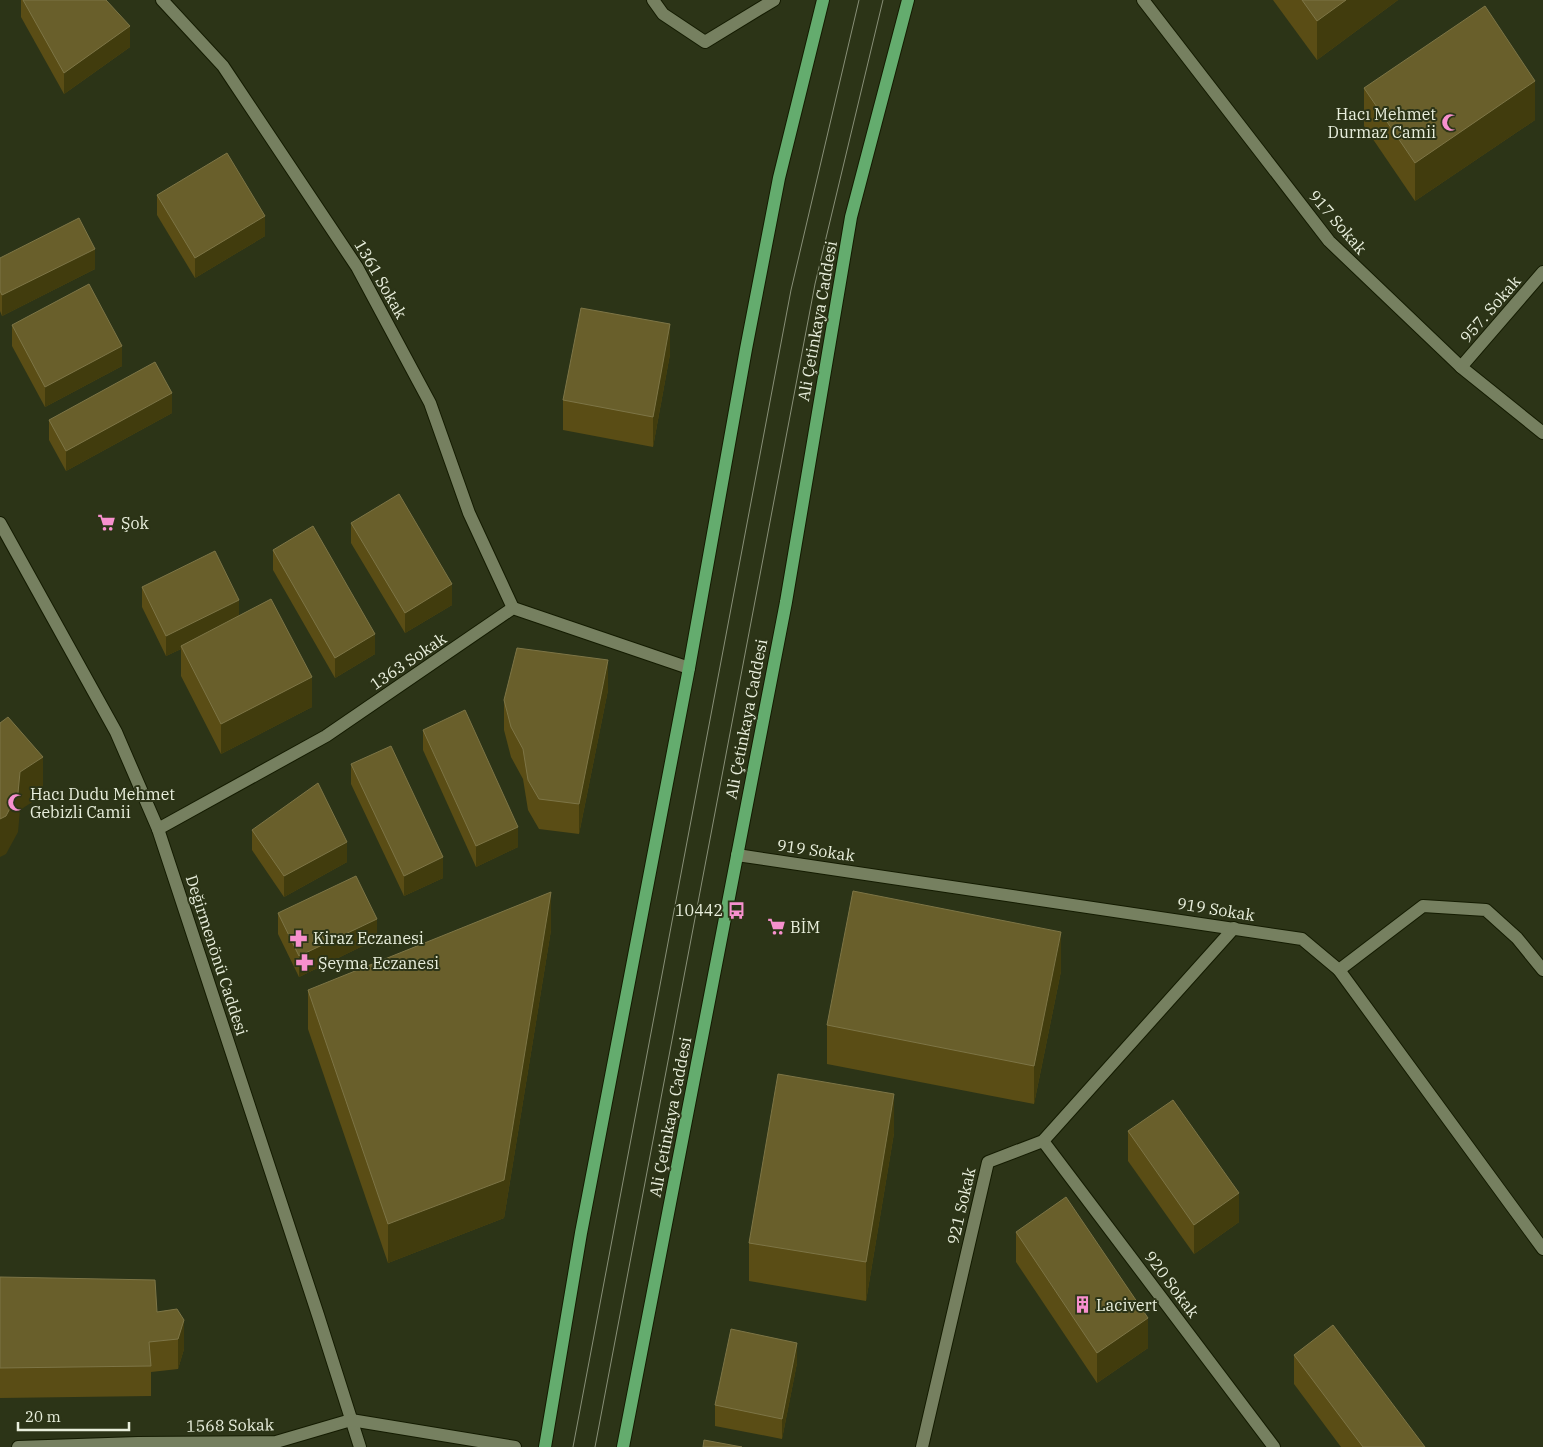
<svg xmlns="http://www.w3.org/2000/svg" width="1543" height="1447" viewBox="0 0 1543 1447" font-family="'IBM Plex Serif',serif">
<style>
.lines{fill:none;stroke-linecap:round;stroke-linejoin:round}
.lane-casing{stroke:#141b01;stroke-width:14}
.street-casing{stroke:#141b01;stroke-width:14}
.primary-casing{stroke:#141b01;stroke-width:14}
.lane{stroke:#768060;stroke-width:12}
.street{stroke:#768060;stroke-width:12}
.primary{stroke:#64ac6e;stroke-width:12}
.tram{stroke:#888f77;stroke-width:1}
.wall{fill:#5a4d15}
.shaded-wall{fill:#413c0d}
.building{fill:#695f2b;stroke:#7d7546}
.labels{text-anchor:middle;dominant-baseline:central;stroke-width:4;stroke-linejoin:round;paint-order:stroke}
.poi-label{font-size:16px;fill:#e9efdd;stroke:#2c3417;text-anchor:start}
.street-label{font-size:16px;fill:#e9efdd;stroke:#2c3417}
</style>
<rect width="100%" height="100%" fill="#2c3417"/>
<g class="lines">
<defs>
<polyline id="lane" points="1339,970 1423,906 1486,910 1517,938 1543,970"/>
<g id="street">
<polyline points="162,0 223,66 357,267 430,403 469,513 513,608"/>
<polyline points="653,0 663,14 705,42 774,0"/>
<polyline points="1143,0 1329,241 1461,367 1543,433"/>
<polyline points="1461,367 1543,272"/>
<polyline points="0,523 116,732 158,829 318,1315 360,1447"/>
<polyline points="158,829 326,736 513,608 689,668"/>
<polyline points="737,855 1302,939 1339,970 1543,1249"/>
<polyline points="1043,1141 1274,1447"/>
<polyline points="18,1447 138,1443 276,1442 351,1420 515,1447"/>
<polyline points="922,1447 988,1162 1043,1141 1234,928"/>
</g>
<g id="primary">
<polyline points="545,1447 581,1233 689,668 746,349 779,178 823,0"/>
<polyline points="623,1447 786,602 851,217 908,0"/>
</g>
</defs>
<use href="#lane" class="lane-casing"/>
<use href="#street" class="street-casing"/>
<use href="#primary" class="primary-casing"/>
<use href="#lane" class="lane"/>
<use href="#street" class="street"/>
<use href="#primary" class="primary"/>
<g class="tram">
<polyline points="573,1447 791,290 859,0"/>
<polyline points="595,1447 815,284 883,0"/>
</g>
</g>
<g class="wall">
<polygon points="21,0 106,0 130,47 64,94 21,17"/>
<polygon points="1273,0 1398,0 1317,60"/>
<polygon points="1364,88 1535,120 1415,201 1364,126"/>
<polygon points="157,195 265,236 195,278 157,215"/>
<polygon points="0,258 95,269 2,316 0,311"/>
<polygon points="12,325 122,366 45,407 12,346"/>
<polygon points="670,354 653,447 563,430 563,400"/>
<polygon points="172,413 66,471 49,440 49,420"/>
<polygon points="351,523 452,605 405,633 351,543"/>
<polygon points="273,550 375,654 335,678 273,570"/>
<polygon points="142,587 239,616 312,707 221,754 181,676 181,649 166,656 142,607"/>
<polygon points="608,690 579,834 539,829 528,810 523,779 511,757 504,730 504,700"/>
<polygon points="423,730 518,847 476,867 423,750"/>
<polygon points="351,764 443,878 404,896 351,784"/>
<polygon points="252,830 347,862 284,897 252,850"/>
<polygon points="278,913 377,939 299,977 278,934"/>
<polygon points="551,930 504,1218 388,1263 308,1029 308,990"/>
<polygon points="1061,971 1034,1104 827,1064 827,1025"/>
<polygon points="1128,1131 1239,1222 1194,1254 1128,1161"/>
<polygon points="894,1133 866,1301 749,1281 749,1243"/>
<polygon points="1016,1232 1148,1348 1097,1383 1016,1262"/>
<polygon points="0,1277 157,1312 177,1309 184,1349 178,1369 151,1372 151,1396 0,1398"/>
<polygon points="1294,1355 1425,1447 1341,1447 1294,1384"/>
<polygon points="797,1363 782,1439 715,1426 715,1405"/>
</g>
<g class="shaded-wall">
<polygon points="1346,0 1398,0 1317,60 1317,21"/>
<polygon points="130,26 130,47 64,94 64,73"/>
<polygon points="1535,81 1535,120 1415,201 1415,163"/>
<polygon points="265,216 265,236 195,278 195,258"/>
<polygon points="95,249 95,269 2,316 2,295"/>
<polygon points="670,324 670,354 653,447 653,417"/>
<polygon points="122,346 122,366 45,407 45,387"/>
<polygon points="172,393 172,413 66,471 66,451"/>
<polygon points="452,584 452,605 405,633 405,613"/>
<polygon points="239,600 239,620 181,646 181,649 166,656 166,636"/>
<polygon points="375,634 375,654 335,678 335,658"/>
<polygon points="608,660 608,690 579,834 579,804"/>
<polygon points="312,677 312,707 221,754 221,724"/>
<polygon points="43,757 43,795 20,810 18,832 6,854 0,857 0,819 20,772"/>
<polygon points="518,827 518,847 476,867 476,846"/>
<polygon points="347,842 347,862 284,897 284,876"/>
<polygon points="443,857 443,878 404,896 404,876"/>
<polygon points="551,892 551,930 504,1218 388,1263 388,1224"/>
<polygon points="377,919 377,939 299,977 299,956"/>
<polygon points="1061,932 1061,971 1034,1104 1034,1066"/>
<polygon points="894,1094 894,1133 866,1301 866,1262"/>
<polygon points="1239,1193 1239,1222 1194,1254 1194,1225"/>
<polygon points="1148,1318 1148,1348 1097,1383 1097,1353"/>
<polygon points="184,1320 184,1349 178,1369 178,1339"/>
<polygon points="797,1343 797,1363 782,1439 782,1419"/>
</g>
<g class="building">
<polygon points="23,0 106,0 130,26 64,73"/>
<polygon points="1302,0 1346,0 1317,21"/>
<polygon points="1485,6 1535,81 1415,163 1364,88"/>
<polygon points="227,153 265,216 195,258 157,195"/>
<polygon points="79,218 95,249 2,295 0,291 0,258"/>
<polygon points="89,284 122,346 45,387 12,325"/>
<polygon points="581,308 670,324 653,417 563,400"/>
<polygon points="155,362 172,393 66,451 49,420"/>
<polygon points="399,494 452,584 405,613 351,523"/>
<polygon points="313,526 375,634 335,658 273,550"/>
<polygon points="215,551 239,600 166,636 142,587"/>
<polygon points="271,599 312,677 221,724 181,646"/>
<polygon points="517,648 608,660 579,804 539,799 528,780 523,749 511,727 504,700"/>
<polygon points="465,710 518,827 476,846 423,730"/>
<polygon points="8,717 43,757 20,772 18,793 6,816 0,819 0,723"/>
<polygon points="391,746 443,857 404,876 351,764"/>
<polygon points="318,783 347,842 284,876 252,830"/>
<polygon points="356,876 377,919 299,956 278,913"/>
<polygon points="853,891 1061,932 1034,1066 827,1025"/>
<polygon points="551,892 504,1180 388,1224 308,990"/>
<polygon points="778,1074 894,1094 866,1262 749,1243"/>
<polygon points="1173,1100 1239,1193 1194,1225 1128,1131"/>
<polygon points="1066,1197 1148,1318 1097,1353 1016,1232"/>
<polygon points="0,1277 155,1280 157,1312 177,1309 184,1320 178,1339 149,1342 151,1366 0,1368"/>
<polygon points="1333,1325 1425,1447 1363,1447 1294,1355"/>
<polygon points="731,1329 797,1343 782,1419 715,1405"/>
<polygon points="704,1440 742,1447 703,1447"/>
</g>
<defs>
<symbol id="mosque-bare" viewBox="-9 -9 18 18"><path d="M3.5-4.9A6 6 0 1 0 3.5 4.9A5 5 0 1 1 3.5-4.9Z" fill="#f790ce" stroke="#2c3417" stroke-width="2.5" paint-order="stroke"/></symbol>
<symbol id="supermarket-bare" viewBox="-9 -9 18 18"><path d="M-6-5.5h2.5l.6 2H6L4.5 2H-2.5L-4.4-4H-6ZM-1.5 3.2a1.3 1.3 0 1 0 .1 0ZM3 3.2a1.3 1.3 0 1 0 .1 0Z" fill="#f790ce" stroke="#2c3417" stroke-width="2.5" paint-order="stroke"/></symbol>
<symbol id="bus-bare" viewBox="-9 -9 18 18"><path d="M-5-6H5V4H4V6H2V4H-2V6H-4V4H-5ZM-3.5-4V0h7V-4ZM-3.5 1.2v1.5H-2V1.2ZM2 1.2v1.5H3.5V1.2Z" fill="#f790ce" stroke="#2c3417" stroke-width="2.5" paint-order="stroke"/></symbol>
<symbol id="pharmacy-bare" viewBox="-9 -9 18 18"><path d="M-2-6h4v4h4v4h-4v4h-4v-4h-4v-4h4Z" fill="#f790ce" stroke="#2c3417" stroke-width="2.5" paint-order="stroke"/></symbol>
<symbol id="building-bare" viewBox="-9 -9 18 18"><path d="M-4-6H4V6H1V3H-1V6H-4ZM-2.5-4.3h1.7v1.8h-1.7ZM.8-4.3h1.7v1.8H.8ZM-2.5-1h1.7V.8h-1.7ZM.8-1h1.7V.8H.8Z" fill="#f790ce" stroke="#2c3417" stroke-width="2.5" paint-order="stroke"/></symbol>
</defs>
<g fill-rule="evenodd">
<use href="#mosque-bare" x="1438" y="110" width="25" height="25"/>
<use href="#supermarket-bare" x="94" y="510" width="25" height="25"/>
<use href="#mosque-bare" x="4" y="790" width="25" height="25"/>
<use href="#bus-bare" x="724" y="898" width="25" height="25"/>
<use href="#supermarket-bare" x="764" y="914" width="25" height="25"/>
<use href="#pharmacy-bare" x="286" y="926" width="25" height="25"/>
<use href="#pharmacy-bare" x="292" y="950" width="25" height="25"/>
<use href="#building-bare" x="1070" y="1292" width="25" height="25"/>
</g>
<g class="labels">
<g class="poi-label">
<text x="1436" y="114" text-anchor="end">Hacı Mehmet<tspan x="1436" dy="18">Durmaz Camii</tspan></text>
<text x="121" y="523">Şok</text>
<text x="30" y="794">Hacı Dudu Mehmet<tspan x="30" dy="18">Gebizli Camii</tspan></text>
<text x="723" y="910" text-anchor="end">10442</text>
<text x="790" y="927">BİM</text>
<text x="313" y="938">Kiraz Eczanesi</text>
<text x="318" y="963">Şeyma Eczanesi</text>
<text x="1096" y="1305">Lacivert</text>
</g>
<g class="street-label">
<text transform="translate(1338 222) rotate(49)">917 Sokak</text>
<text transform="translate(381 279) rotate(60)">1361 Sokak</text>
<text transform="translate(1490 309) rotate(-49)">957. Sokak</text>
<text transform="translate(817 321) rotate(-80)">Ali Çetinkaya Caddesi</text>
<text transform="translate(408 661) rotate(-34)">1363 Sokak</text>
<text transform="translate(746 719) rotate(-79)">Ali Çetinkaya Caddesi</text>
<text transform="translate(816 850) rotate(8)">919 Sokak</text>
<text transform="translate(1216 909) rotate(9)">919 Sokak</text>
<text transform="translate(217 955) rotate(72)">Değirmenönü Caddesi</text>
<text transform="translate(670 1117) rotate(-79)">Ali Çetinkaya Caddesi</text>
<text transform="translate(961 1206) rotate(-77)">921 Sokak</text>
<text transform="translate(1172 1284) rotate(53)">920 Sokak</text>
<text transform="translate(230 1425) rotate(-1)">1568 Sokak</text>
</g>
</g>
<path d="M18 1422v8h111v-8" fill="none" stroke="#e9efdd" stroke-width="2.5"/>
<text x="25" y="1422" font-size="15" fill="#e9efdd" stroke="#2c3417" stroke-width="4" paint-order="stroke">20 m</text>
</svg>
